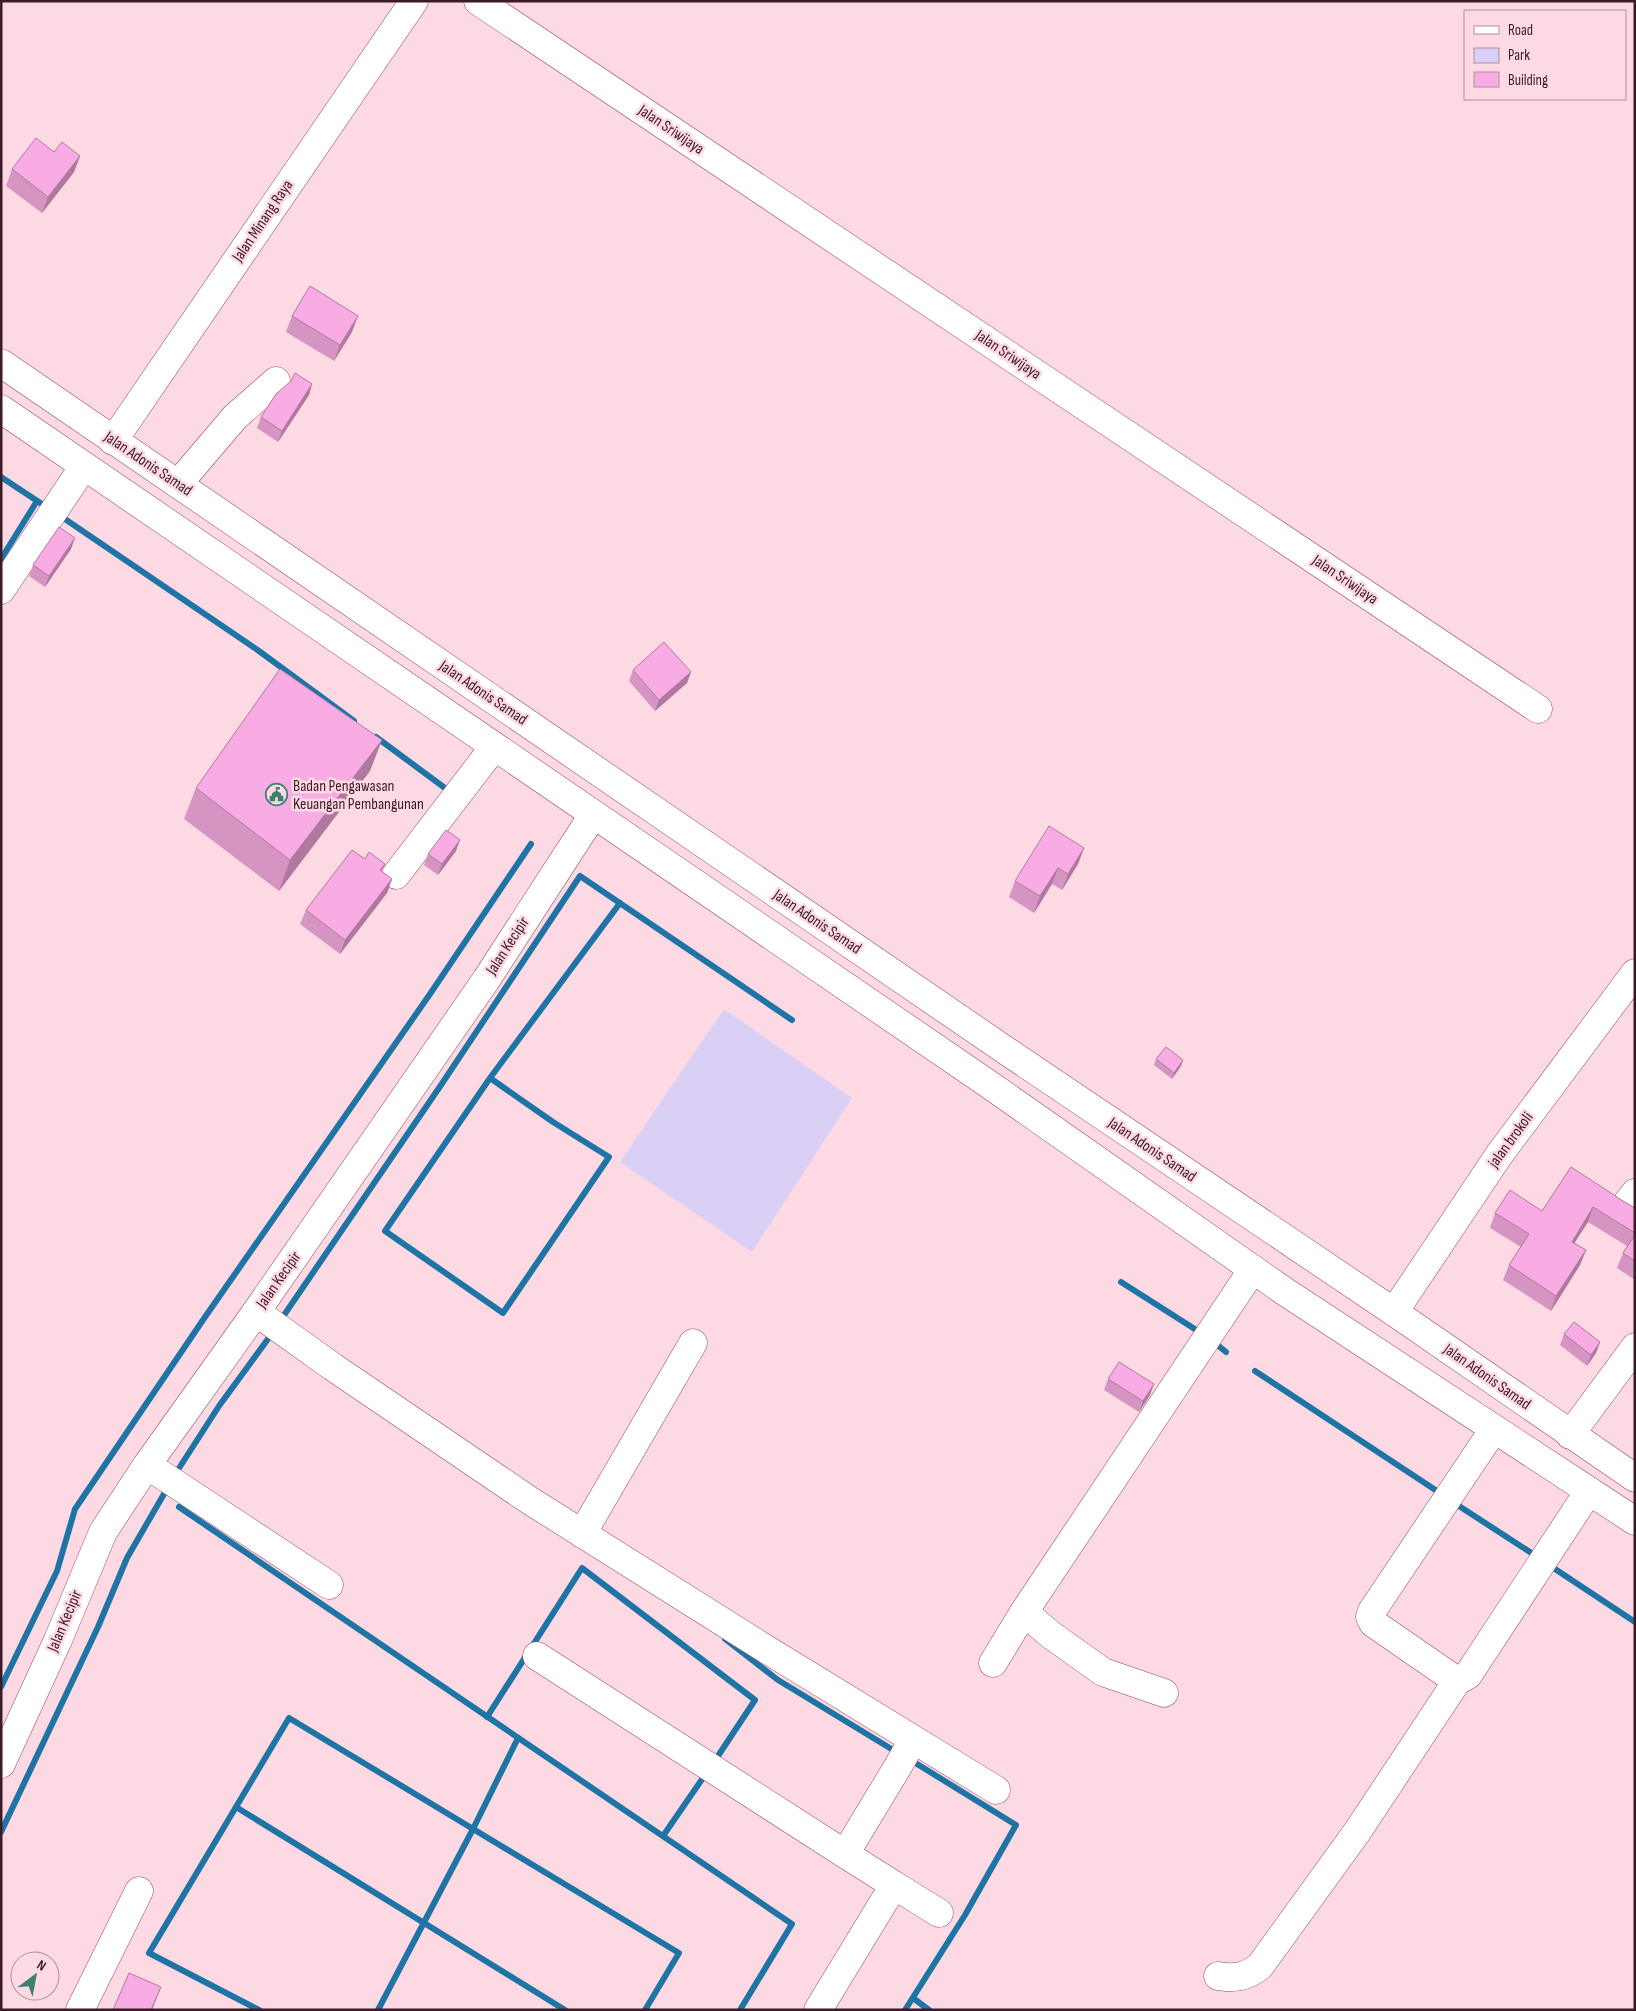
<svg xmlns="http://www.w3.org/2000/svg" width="1636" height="2011" viewBox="0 0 1636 2011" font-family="'Sofia Sans Condensed',sans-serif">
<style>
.green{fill:#dad0f6}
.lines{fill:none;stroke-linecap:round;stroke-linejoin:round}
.stream{stroke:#1d74a5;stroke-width:6}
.minor-casing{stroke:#934864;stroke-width:29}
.highway-casing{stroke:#934864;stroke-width:29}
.minor{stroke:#fff;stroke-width:28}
.highway{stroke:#fff;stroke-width:28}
.wall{fill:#d694c3}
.shaded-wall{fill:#ae789f}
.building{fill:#f9ace3;stroke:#ae789f}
.labels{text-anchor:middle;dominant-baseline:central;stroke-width:5;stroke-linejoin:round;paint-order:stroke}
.street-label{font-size:16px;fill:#3b1b26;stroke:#fdd9e4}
.poi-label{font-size:16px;fill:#3b1b26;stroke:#fdd9e4;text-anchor:start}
</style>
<rect width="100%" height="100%" fill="#fdd9e4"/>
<polygon class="green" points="724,1009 852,1098 752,1252 620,1162"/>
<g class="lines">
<g class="stream">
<polyline points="1,477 48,508"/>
<polyline points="59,515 259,651 354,721"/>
<polyline points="1,559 37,501"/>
<polyline points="376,737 449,791"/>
<polyline points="490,1078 553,1122 609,1157 503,1313 385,1231 490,1078 620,903"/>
<polyline points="1121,1282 1201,1333"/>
<polyline points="280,1321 441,1085 580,876 792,1020"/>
<polyline points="1214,1342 1226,1352"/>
<polyline points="1255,1371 1440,1493"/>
<polyline points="174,1476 219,1406 273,1332"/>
<polyline points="1459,1506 1533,1554"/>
<polyline points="179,1507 792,1924 740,2010"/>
<polyline points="1552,1567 1635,1622"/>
<polyline points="725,1639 778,1680 898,1753"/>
<polyline points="1,1687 57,1571 75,1509 205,1317 430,994 531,844"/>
<polyline points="487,1717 582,1568 755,1700 714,1762"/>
<polyline points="236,1807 565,2010"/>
<polyline points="1,1832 98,1627 127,1558 168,1487"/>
<polyline points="663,1836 707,1772"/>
<polyline points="913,1998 929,2010"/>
<polyline points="259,2010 149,1953 289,1718 679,1953 645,2010"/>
<polyline points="378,2010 473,1829 518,1738"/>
<polyline points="905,2010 965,1915 1016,1825 909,1759"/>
</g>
<defs>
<g id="minor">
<polyline points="478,1 1538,709"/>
<polyline points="113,441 414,1"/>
<polyline points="178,484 235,417 276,381"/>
<polyline points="1,590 84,466"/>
<polyline points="396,875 494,747"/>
<polyline points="1627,1203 1635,1193"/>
<polyline points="256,1312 333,1367 529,1500 761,1646 996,1790"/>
<polyline points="1394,1312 1499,1155 1635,973"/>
<polyline points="1494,1429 1372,1611 1370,1617 1373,1623 1457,1681 1468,1675 1589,1491"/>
<polyline points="1570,1435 1635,1347"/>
<polyline points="147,1465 329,1585"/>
<polyline points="582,1534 693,1343"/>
<polyline points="537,1656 845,1854"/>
<polyline points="993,1663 1024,1612"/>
<polyline points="1164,1693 1103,1672 1051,1635 1024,1612 1253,1269"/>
<polyline points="1,1764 58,1640 103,1532 147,1465 256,1312 486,980 593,815"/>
<polyline points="894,1885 845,1854 897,1768 913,1740"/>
<path d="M1218 1976C1234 1979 1247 1977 1260 1966L1357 1832 1457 1681"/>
<polyline points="80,2010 139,1891"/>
<polyline points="818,2010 894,1885 939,1913"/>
</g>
<g id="highway">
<polyline points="1,363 1008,1052 1394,1312 1635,1478"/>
<polyline points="1,409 987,1083 1284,1291 1635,1521"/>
</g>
</defs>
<use href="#minor" class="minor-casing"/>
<use href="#highway" class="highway-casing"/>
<use href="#minor" class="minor"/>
<use href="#highway" class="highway"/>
</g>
<g class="wall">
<polygon points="54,152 80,156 74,172 42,213 6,186 12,169"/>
<polygon points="292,316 352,332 334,361 286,332"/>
<polygon points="312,384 309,395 278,442 257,428 261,417"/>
<polygon points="71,549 45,587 29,576 33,565"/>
<polygon points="633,670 691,672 687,683 655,711 629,681"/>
<polygon points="370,771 279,891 184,819 196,788"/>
<polygon points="1084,848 1078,864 1062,890 1052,884 1034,913 1009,897 1015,881"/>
<polygon points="456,851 438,875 424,865 428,854"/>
<polygon points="365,859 385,864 382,872 392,879 387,893 340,954 300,924 306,910"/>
<polygon points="1156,1059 1181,1066 1172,1079 1154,1065"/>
<polygon points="1623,1201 1635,1208 1635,1280 1617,1268 1623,1253 1627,1246 1588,1222 1574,1243 1586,1250 1580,1265 1551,1311 1503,1280 1509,1265 1521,1247 1490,1228 1495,1213 1542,1211"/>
<polygon points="1564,1334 1600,1342 1596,1353 1587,1366 1560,1345"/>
<polygon points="1108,1379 1150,1395 1139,1412 1104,1390"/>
</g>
<g class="shaded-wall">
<polygon points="80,156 74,172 42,213 48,197"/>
<polygon points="358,316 352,332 334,361 340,345"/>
<polygon points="312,384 309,395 278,442 282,431"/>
<polygon points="75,538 71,549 45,587 49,576"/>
<polygon points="691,672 687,683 655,711 659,700"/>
<polygon points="382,740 370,771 279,891 290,860"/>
<polygon points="460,840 456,851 438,875 442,864"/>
<polygon points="1084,848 1078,864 1062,890 1068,874"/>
<polygon points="1058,868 1052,884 1034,913 1040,896"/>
<polygon points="392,879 387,893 340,954 345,940"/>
<polygon points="1183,1060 1181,1066 1172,1079 1174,1073"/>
<polygon points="1593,1207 1588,1222 1566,1256 1572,1242"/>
<polygon points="1586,1250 1580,1265 1551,1311 1556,1296"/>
<polygon points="1600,1342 1596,1353 1587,1366 1591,1355"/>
<polygon points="1154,1384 1150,1395 1139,1412 1143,1401"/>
<polygon points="161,1987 152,2010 151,2010"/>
</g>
<g class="building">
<polygon points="36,138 54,152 62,142 80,156 48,197 12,169"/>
<polygon points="310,286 358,316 340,345 292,316"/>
<polygon points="295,373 312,384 282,431 261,417 276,394 291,381"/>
<polygon points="59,527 75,538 49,576 33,565"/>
<polygon points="664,642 691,672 659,700 633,670"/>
<polygon points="280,669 382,740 290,860 196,788"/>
<polygon points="1049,826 1084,848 1068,874 1058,868 1040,896 1015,881"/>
<polygon points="446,830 460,840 442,864 428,854"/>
<polygon points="352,850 365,859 369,852 385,864 380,870 392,879 345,940 306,910"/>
<polygon points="1166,1047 1183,1060 1174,1073 1156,1059"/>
<polygon points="1571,1167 1623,1201 1635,1208 1635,1233 1593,1207 1572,1242 1586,1250 1556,1296 1509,1265 1529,1234 1495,1213 1510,1190 1542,1211"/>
<polygon points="1635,1235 1635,1261 1623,1253"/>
<polygon points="1574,1322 1600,1342 1591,1355 1564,1334"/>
<polygon points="1119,1362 1154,1384 1143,1401 1108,1379"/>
<polygon points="129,1973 161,1987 151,2010 113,2010"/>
</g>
<defs>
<symbol id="civic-ring" viewBox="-11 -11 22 22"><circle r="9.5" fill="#fdd9e4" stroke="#3d8072" stroke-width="1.5"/><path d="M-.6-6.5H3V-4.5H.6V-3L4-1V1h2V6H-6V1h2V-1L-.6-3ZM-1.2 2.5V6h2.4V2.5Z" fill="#3d8072"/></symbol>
</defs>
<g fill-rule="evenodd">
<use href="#civic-ring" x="264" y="782" width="25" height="25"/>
</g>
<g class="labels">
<g class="street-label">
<text transform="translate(671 130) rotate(34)">Jalan Sriwijaya</text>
<text transform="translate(263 221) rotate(-56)">Jalan Minang Raya</text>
<text transform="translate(1008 355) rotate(34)">Jalan Sriwijaya</text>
<text transform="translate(148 464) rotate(34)">Jalan Adonis Samad</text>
<text transform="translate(1345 580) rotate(34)">Jalan Sriwijaya</text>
<text transform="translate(483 693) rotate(34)">Jalan Adonis Samad</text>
<text transform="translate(817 922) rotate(34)">Jalan Adonis Samad</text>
<text transform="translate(508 946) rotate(-57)">Jalan Kecipir</text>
<text transform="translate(1511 1140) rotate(-54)">jalan brokoli</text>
<text transform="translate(1152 1150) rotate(34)">Jalan Adonis Samad</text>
<text transform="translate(279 1280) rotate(-55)">Jalan Kecipir</text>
<text transform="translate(1487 1377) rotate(35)">Jalan Adonis Samad</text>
<text transform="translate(65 1621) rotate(-67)">Jalan Kecipir</text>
</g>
<g class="poi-label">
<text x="293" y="786">Badan Pengawasan<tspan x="293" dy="18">Keuangan Pembangunan</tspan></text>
</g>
</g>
<rect width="1636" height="2011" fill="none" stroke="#3b1b26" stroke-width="5"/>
<rect x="1464" y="10" width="162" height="90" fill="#fdd9e4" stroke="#af8d98"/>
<rect x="1474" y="26" width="25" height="8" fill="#ffffff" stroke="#af8d98"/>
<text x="1508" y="35" font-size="15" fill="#3b1b26">Road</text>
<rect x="1474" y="48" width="25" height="15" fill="#dad0f6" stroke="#af8d98"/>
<text x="1508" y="60" font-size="15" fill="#3b1b26">Park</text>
<rect x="1474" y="72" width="25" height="15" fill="#f9ace3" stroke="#af8d98"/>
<text x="1508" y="85" font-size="15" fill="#3b1b26">Building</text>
<g transform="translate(35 1976) rotate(32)"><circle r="24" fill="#fdd9e4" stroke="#af8d98"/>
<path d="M0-4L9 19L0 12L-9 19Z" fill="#3d8072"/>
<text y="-8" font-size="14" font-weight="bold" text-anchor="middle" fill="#3b1b26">N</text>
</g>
</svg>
